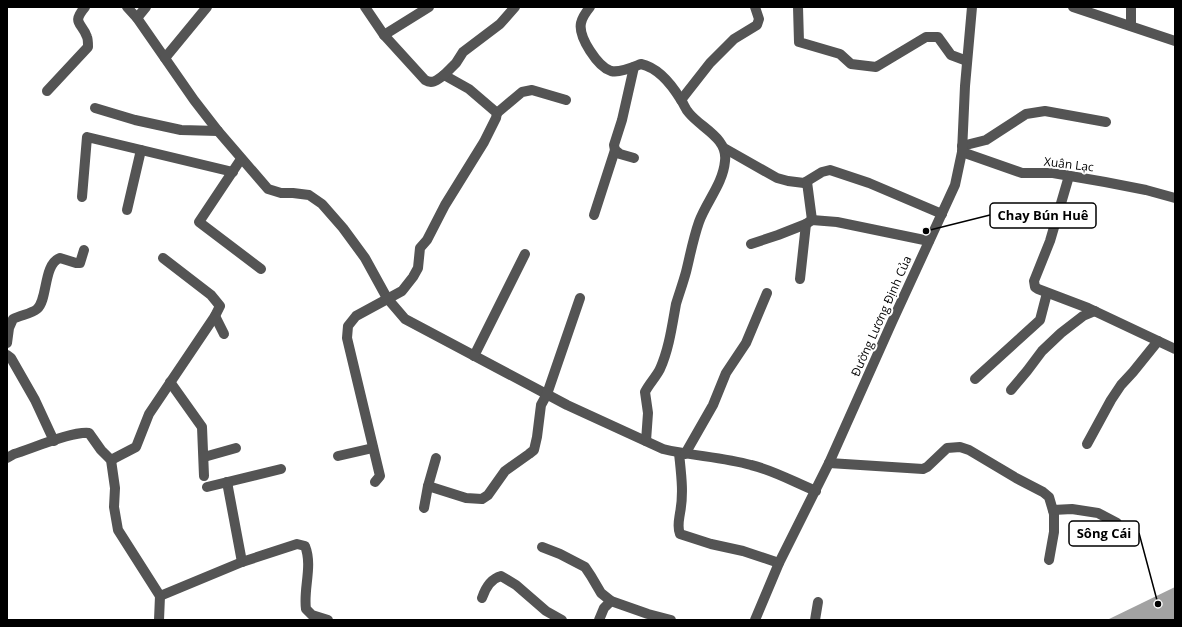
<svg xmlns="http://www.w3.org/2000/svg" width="1182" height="627" viewBox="0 0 1182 627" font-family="'Open Sans',sans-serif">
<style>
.water{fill:#a2a2a2}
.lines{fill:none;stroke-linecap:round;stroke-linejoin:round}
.minor{stroke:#545454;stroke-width:10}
.labels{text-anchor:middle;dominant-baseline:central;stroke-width:4;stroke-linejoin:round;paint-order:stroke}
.street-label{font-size:12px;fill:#000;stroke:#fff}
.leader{fill:none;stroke:#000;stroke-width:1.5}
.callout-dot{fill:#000;stroke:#fff;stroke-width:1.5}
.callout{fill:#fff;stroke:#000;stroke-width:1.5}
.callout-label{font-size:13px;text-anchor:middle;font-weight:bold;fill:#000}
</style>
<rect width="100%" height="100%" fill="#fff"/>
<polygon class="water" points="1175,587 1175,620 1107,620"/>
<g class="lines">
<g class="minor">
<path d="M127 7 137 18 194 100 218 131 268 189 281 193H293L309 195 322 204 343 228 365 258 387 298 405 319 567 405 663 449C692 456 722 457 751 465 773 470 794 482 816 491"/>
<path d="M365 7 384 35 425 80C433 85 438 79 444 75L469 89 497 113 496 118 484 142 445 205 427 240 420 248 418 268 413 277 402 291 356 316 348 326 347 338 380 476 375 482"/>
<path d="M590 7C586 12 582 18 581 23 578 37 598 67 611 71 620 73 633 67 641 64 659 68 672 85 681 100 684 104 685 109 689 113 701 128 728 138 725 161 723 184 706 202 699 222 693 239 690 256 686 272 683 283 679 294 676 304 672 326 669 349 660 369 656 377 649 384 645 392L648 413 646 441"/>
<polyline points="798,7 799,42 840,54 851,64 876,67 926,37 938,37 951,55 967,61"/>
<polyline points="1073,7 1175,41"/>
<polyline points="137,18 146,7"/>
<polyline points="1131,26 1131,7"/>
<polyline points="384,35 429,7"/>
<polyline points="165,58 207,7"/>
<polyline points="634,67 622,120 614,145 615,150 620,154 634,158"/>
<polyline points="444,75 456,63 463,52 500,24 515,7"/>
<path d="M47 91 88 47C88 44 88 39 87 37 82 22 71 24 85 7"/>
<polyline points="681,100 710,63 734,39 757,25 759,19 755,7"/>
<polyline points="95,108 135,120 181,130 218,131"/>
<polyline points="497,113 522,92 532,90 566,100"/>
<polyline points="962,146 986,140 1026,114 1045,111 1106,122"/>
<polyline points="724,148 777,178 788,181 804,183 822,172 830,170 869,183 942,214"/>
<polyline points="962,152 1022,173 1053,173 1105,182 1146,190 1175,198"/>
<polyline points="241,159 199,222 261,269"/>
<polyline points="1069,176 1050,241 1034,281 1035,287 1038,289 1088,308 1175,349"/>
<polyline points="807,182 812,220"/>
<polyline points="82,197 87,137 233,172"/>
<polyline points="127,210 141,150"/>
<polyline points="594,215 615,150"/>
<polyline points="751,244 778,235 806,224 812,220 837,222 929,241"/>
<polyline points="800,279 806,224"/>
<polyline points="215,316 224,334"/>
<path d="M7 343 9 328 13 319C20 315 31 314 37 309 48 300 43 264 60 258L76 263H80L84 250"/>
<polyline points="7,355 11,358 35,400 54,441"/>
<polyline points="474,356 525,254"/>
<polyline points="975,379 1040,320 1047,293"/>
<polyline points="170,382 202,427 204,476"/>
<polyline points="1011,390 1027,371 1042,351 1061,333 1083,316 1095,311"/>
<polyline points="1087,444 1111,400 1121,385 1133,372 1158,341"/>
<path d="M679 453C681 473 684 493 680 513 679 520 677 527 680 534L711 544 743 551 779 563"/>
<polyline points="685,454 713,405 726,373 746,343 767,293"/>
<polyline points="338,456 373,448"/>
<polyline points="204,457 236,448"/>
<path d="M7 458 14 454C31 449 72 431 89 433L101 450 111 460 115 488 114 507 118 530 160 596 159 620"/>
<polyline points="111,460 136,447 149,414 215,316 220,306 211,295 163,258"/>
<polyline points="829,463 923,469 927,467 947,448 960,447 969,450 1016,478 1043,492 1049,497 1054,514 1054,532 1049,560"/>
<polyline points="227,482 242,562"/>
<polyline points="428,486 436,458"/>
<polyline points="207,487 281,469"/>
<polyline points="424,508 428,486 466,498 482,499 488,495 505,471 529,454 534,450 537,437 541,405 547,394 580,298"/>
<polyline points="1053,510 1072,509 1098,513 1117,523"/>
<polyline points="542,547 560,554 585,567 591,576 601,593 611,601 648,614 671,620"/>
<path d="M160 596 242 562 297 544 305 546C313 566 303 589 306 609L312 615 328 620"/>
<path d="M482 598C485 589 490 579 501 576L516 585 546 611 562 620"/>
<polyline points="599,620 604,608 611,601"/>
<polyline points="755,620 779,563 829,463 892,322 955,185 962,152 965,86 972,7"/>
<polyline points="815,620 818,602"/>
</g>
</g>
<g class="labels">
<g class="street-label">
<text transform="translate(1069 164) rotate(7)">Xuân Lạc</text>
<text transform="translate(881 316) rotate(-66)">Đường Lương Định Của</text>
</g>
</g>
<path class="leader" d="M926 231L990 215M1158 604L1139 533"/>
<g class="callout-dot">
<circle cx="926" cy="231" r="4"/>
<circle cx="1158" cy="604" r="4"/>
</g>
<g class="callout">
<rect x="990" y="203" width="106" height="25" rx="4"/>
<rect x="1069" y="521" width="70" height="25" rx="4"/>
</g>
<g class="callout-label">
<text x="1043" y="220">Chay Bún Huê</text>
<text x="1104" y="538">Sông Cái</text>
</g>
<rect width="1182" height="627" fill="none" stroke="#000000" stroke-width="16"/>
</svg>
